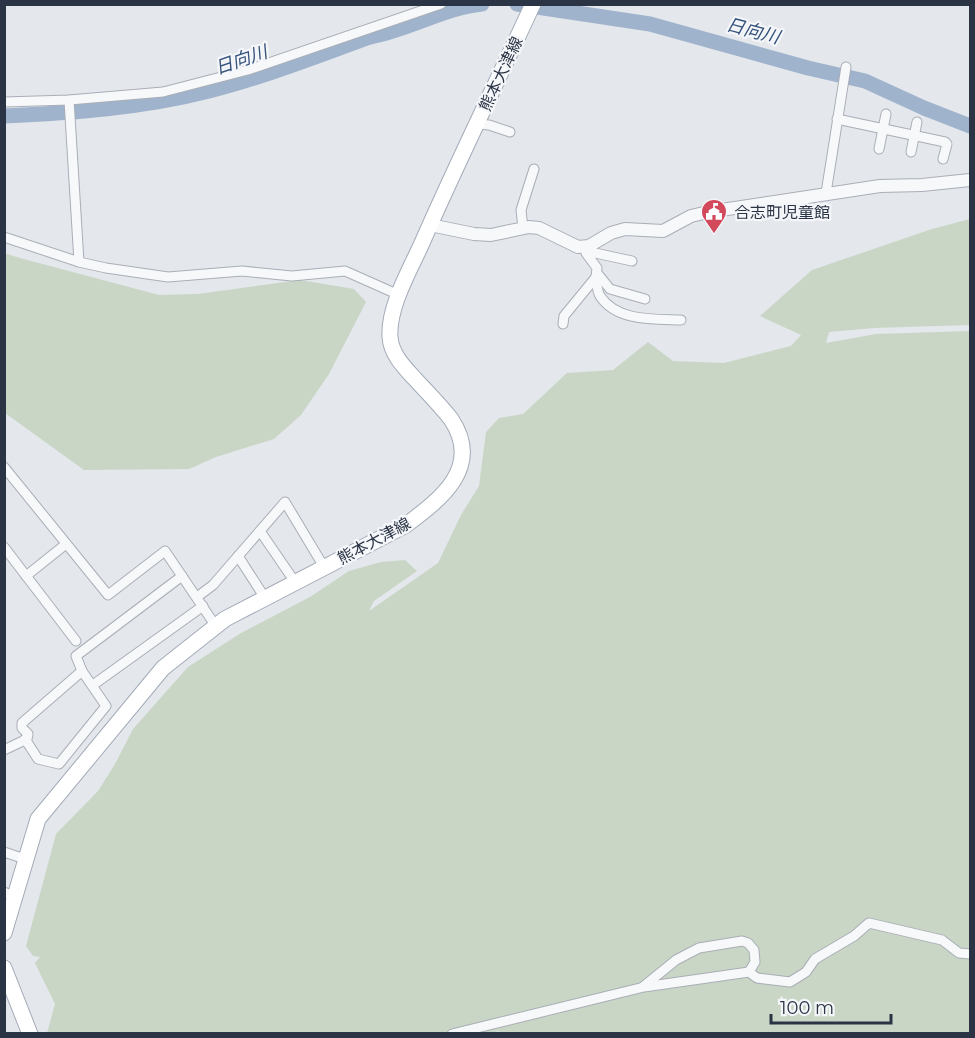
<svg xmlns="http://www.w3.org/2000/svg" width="975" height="1038" viewBox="0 0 975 1038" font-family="Montserrat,'Noto Sans JP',sans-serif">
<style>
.green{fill:#c9d6c5}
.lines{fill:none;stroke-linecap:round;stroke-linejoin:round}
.river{stroke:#9fb4cc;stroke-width:15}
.minor-casing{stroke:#a9aeb7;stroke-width:11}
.tertiary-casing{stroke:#a9aeb7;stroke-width:14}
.primary-casing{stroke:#a3abb8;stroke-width:17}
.minor{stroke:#f7f8fa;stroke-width:9}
.tertiary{stroke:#f7f8fa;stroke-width:12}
.primary{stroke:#fff;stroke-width:15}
.labels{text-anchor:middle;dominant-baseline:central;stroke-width:4.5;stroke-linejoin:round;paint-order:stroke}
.street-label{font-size:16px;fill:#2b3445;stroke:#f4f6f9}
.poi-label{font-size:16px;fill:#2b3445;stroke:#f4f6f9;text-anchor:start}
.water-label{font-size:18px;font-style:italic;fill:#34527a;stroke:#f4f6f9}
</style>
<rect width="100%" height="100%" fill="#e4e7ec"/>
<g class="green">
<polygon points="970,219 970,325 874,328 829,332 826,343 876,334 970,331 970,1033 503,1034 498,1031 490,1034 47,1033 55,1004 35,963 40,957 33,956 26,946 56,834 98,791 115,764 133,729 188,667 241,633 310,597 349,571 381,562 405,560 417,571 374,601 369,611 438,563 461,515 479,486 486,432 499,418 523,414 567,373 613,370 648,342 673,361 724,363 791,346 801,335 760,316 812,270 932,229"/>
<polygon points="4,253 20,258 159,295 198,294 300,280 354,289 366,302 329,374 301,415 274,439 216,457 189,469 84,470 5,413"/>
</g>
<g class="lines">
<g class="river">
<polyline points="517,4 650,24 808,68 865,81 924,108 970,126"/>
<path d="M4 116C72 113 143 108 209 91 264 77 317 56 370 37 409 30 443 8 482 4"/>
</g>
<defs>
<g id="minor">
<polyline points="69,100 79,262"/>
<polyline points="4,102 69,100 163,92 248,70 441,4"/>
<polyline points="837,119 945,142 947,144 943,159"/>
<polyline points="477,124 489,125 510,132"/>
<polyline points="879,149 886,114"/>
<polyline points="911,152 917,122"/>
<polyline points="826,193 846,67"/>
<polyline points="523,228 521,210 534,169"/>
<polyline points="4,237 79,262 106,268 168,277 242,271 292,276 345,271 399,295"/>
<polyline points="586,251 632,261"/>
<polyline points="597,273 610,289 645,299"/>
<path d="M596 277C597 284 597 291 600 296 617 322 655 319 681 320"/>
<polyline points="563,324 564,316 596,277 597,268 586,253"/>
<polyline points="4,467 108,595 165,551 215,625"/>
<polyline points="260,531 295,582"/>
<polyline points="4,547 76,641"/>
<polyline points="238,556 265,598"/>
<polyline points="26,576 66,544"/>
<polyline points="197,597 213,585 285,502 324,567"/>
<polyline points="93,685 203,606"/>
<polyline points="25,739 38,759 59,764 106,706 82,671 76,656 182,576"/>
<polyline points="4,750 27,739 28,734 22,728 22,723 82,671"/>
<polyline points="4,852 25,859"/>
<polyline points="4,892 16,898"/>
<polyline points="644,986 676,960 699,948 742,941 748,943 754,950 755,962 749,972"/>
<polyline points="452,1034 644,987 749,972 757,978 790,982 806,972 815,959 854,936 869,923 942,940 959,953 970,954"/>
</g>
<polyline id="tertiary" points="430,225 474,234 491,235 529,227 539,228 578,247 589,246 611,233 625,229 663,231 691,216 708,212 880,186 922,185 970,180"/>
<g id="primary">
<path d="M4 933 38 819 163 668 225 619 406 525C441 499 483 467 451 419 440 405 427 392 415 379 404 367 391 354 390 337 388 307 410 270 422 243 457 163 496 84 533 4"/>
<polyline points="4,968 30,1034"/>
</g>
</defs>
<use href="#minor" class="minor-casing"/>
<use href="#tertiary" class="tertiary-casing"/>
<use href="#primary" class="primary-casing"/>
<use href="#minor" class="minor"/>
<use href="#tertiary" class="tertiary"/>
<use href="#primary" class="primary"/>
</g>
<defs>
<symbol id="civic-pin" viewBox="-11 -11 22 30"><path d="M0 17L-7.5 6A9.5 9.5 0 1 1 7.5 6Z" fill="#d1495b" stroke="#f4f6f9"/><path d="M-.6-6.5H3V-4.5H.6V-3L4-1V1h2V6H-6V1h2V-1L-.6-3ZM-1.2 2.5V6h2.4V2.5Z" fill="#fff"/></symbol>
</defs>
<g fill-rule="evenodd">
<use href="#civic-pin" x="699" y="197" width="30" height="40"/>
</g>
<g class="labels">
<g class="street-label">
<text transform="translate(501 74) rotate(-65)">熊本大津線</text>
<text transform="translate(374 541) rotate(-28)">熊本大津線</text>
</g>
<g class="poi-label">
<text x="734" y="212">合志町児童館</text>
</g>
<g class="water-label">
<text transform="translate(753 31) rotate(15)">日向川</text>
<text transform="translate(241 60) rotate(-19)">日向川</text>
</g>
</g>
<rect width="975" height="1038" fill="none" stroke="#2b3445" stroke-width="12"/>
<path d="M771 1014v9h120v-9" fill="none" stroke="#2b3445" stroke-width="3"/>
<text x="780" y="1014" font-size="18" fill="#2b3445" stroke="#f4f6f9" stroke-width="4.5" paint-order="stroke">100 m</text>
</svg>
